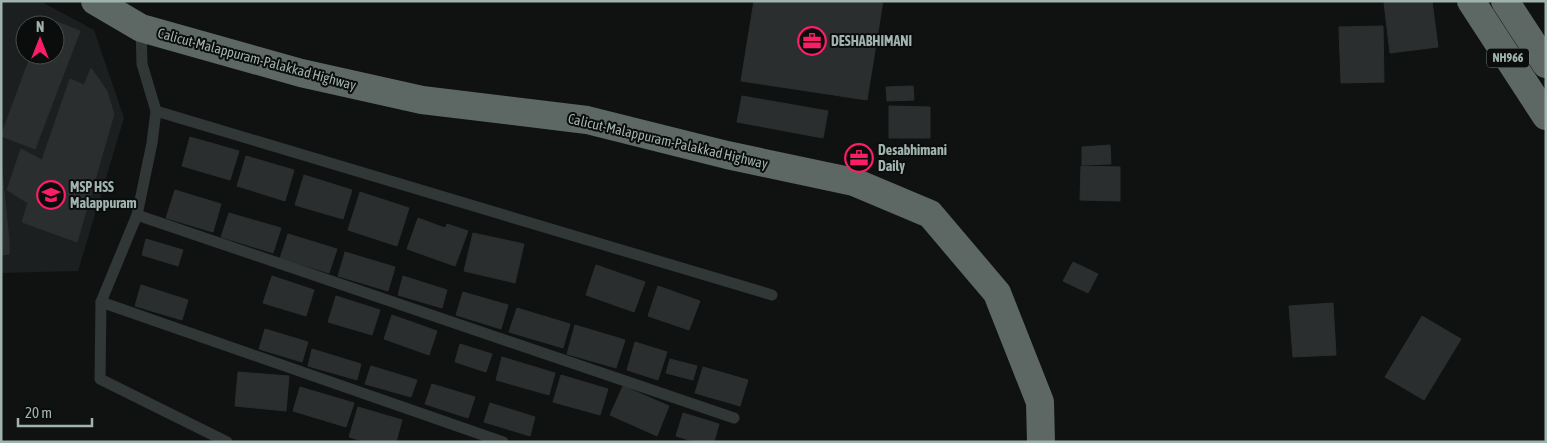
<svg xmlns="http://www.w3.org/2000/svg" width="1547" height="443" viewBox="0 0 1547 443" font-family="'Asap Condensed',sans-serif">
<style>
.built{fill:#1c1f1f;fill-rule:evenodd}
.building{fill:#2a2e2e;stroke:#2a2e2e}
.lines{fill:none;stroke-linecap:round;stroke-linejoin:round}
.lane{stroke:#313736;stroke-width:11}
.highway{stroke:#5d6865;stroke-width:28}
.labels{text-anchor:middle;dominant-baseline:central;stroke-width:4;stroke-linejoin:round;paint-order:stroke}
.shield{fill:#0b0d0d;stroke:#73817e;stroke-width:1}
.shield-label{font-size:12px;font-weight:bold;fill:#a0b3ae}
.poi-label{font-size:14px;font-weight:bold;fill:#a0b3ae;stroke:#0b0d0d;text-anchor:start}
.street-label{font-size:14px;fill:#a0b3ae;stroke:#0b0d0d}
</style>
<rect width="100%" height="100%" fill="#101212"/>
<path class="built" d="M1 1H40L94 30 124 118 78 271 1 273ZM25 25H55V55H25Z"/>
<g class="building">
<polygon points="754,1 883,1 867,100 741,81"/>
<polygon points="1432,1 1438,47 1390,53 1384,2"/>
<polygon points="45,17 80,31 35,149 1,136 31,55 55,55 55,25 42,25"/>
<polygon points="1383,26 1384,82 1341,83 1339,27"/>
<polygon points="91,68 107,91 114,114 77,242 22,222 28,203 7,190 21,149 42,160 70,79 84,85"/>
<polygon points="913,86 914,100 887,101 886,87"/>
<polygon points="742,96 828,111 823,138 737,122"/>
<polygon points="889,106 930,107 930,138 889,138"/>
<polygon points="190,137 239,151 230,180 182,166"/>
<polygon points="1110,145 1111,164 1082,165 1082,147"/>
<polygon points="246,156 294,170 285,201 237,186"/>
<polygon points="1,162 9,240 9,254 1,255"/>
<polygon points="1081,166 1120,167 1120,201 1080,200"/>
<polygon points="304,175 352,190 343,219 295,205"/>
<polygon points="175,190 221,204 213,232 166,218"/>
<polygon points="360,192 409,208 397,246 348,230"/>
<polygon points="229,213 281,228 273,253 221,237"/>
<polygon points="418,218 445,228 447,224 468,231 455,266 407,249"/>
<polygon points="473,233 524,244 515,283 464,271"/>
<polygon points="288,234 337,249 329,273 280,258"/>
<polygon points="146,239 183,250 178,266 142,255"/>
<polygon points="345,252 395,267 388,291 338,276"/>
<polygon points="1073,262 1098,274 1088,293 1063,281"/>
<polygon points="596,265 645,282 634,312 586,295"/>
<polygon points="272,276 314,290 306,316 263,303"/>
<polygon points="403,276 447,290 442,308 398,295"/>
<polygon points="141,285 188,300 182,320 135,306"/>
<polygon points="658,286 700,301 689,330 648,316"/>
<polygon points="463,292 508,305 501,329 456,315"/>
<polygon points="336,296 380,310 372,335 328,322"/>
<polygon points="1333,303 1336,355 1293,357 1289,306"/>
<polygon points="517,308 570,324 563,348 509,332"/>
<polygon points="392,315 437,331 429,355 384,339"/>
<polygon points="1422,316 1461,339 1424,400 1385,377"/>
<polygon points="575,325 625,340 616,368 567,354"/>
<polygon points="265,329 308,342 302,362 259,349"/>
<polygon points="635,342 667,352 658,380 627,370"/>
<polygon points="460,344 492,354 486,372 455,362"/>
<polygon points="312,349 361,364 357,380 308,366"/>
<polygon points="502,357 555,373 549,395 496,380"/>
<polygon points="670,359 697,366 693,380 666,373"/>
<polygon points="371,366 417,380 411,397 365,384"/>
<polygon points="703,367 748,380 740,406 695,393"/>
<polygon points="238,372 289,376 286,411 235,406"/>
<polygon points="561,375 608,389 600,415 553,402"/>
<polygon points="432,384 475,397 468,418 425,404"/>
<polygon points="623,386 669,406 657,436 610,415"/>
<polygon points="300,387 354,403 346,427 293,411"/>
<polygon points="490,403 535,417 530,436 484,422"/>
<polygon points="358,407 402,420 396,442 366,442 349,437"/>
<polygon points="683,413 719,424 714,442 696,442 676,436"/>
</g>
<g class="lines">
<g class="lane">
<polyline points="141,28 142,64 156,111 152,143 137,215 101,302 100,379 227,442"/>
<polyline points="156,111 772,295"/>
<polyline points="137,215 734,418"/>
<polyline points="101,302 503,442"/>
</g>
<g class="highway">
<polyline points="95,1 141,28 301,73 422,100 587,120 727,155 854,182 930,214 997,293 1040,402 1041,442"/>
<polyline points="1471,1 1546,116"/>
<polyline points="1505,1 1546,64"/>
</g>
</g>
<defs>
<symbol id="office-ring" viewBox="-11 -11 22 22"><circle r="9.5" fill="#0b0d0d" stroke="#fb1e66" stroke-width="1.5"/><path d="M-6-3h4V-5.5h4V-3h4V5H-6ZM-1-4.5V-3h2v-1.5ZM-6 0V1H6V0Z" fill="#fb1e66"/></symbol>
<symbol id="school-ring" viewBox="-11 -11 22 22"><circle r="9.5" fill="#0b0d0d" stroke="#fb1e66" stroke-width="1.5"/><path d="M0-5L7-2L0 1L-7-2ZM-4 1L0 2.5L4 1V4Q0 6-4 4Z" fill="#fb1e66"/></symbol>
</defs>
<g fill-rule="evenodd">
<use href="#office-ring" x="796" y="25" width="32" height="32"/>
<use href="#office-ring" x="843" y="142" width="32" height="32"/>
<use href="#school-ring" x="35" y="179" width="32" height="32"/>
</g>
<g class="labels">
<rect class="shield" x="1487" y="48.5" width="42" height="19" rx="4"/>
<g class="shield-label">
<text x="1508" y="58">NH966</text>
</g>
<g class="poi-label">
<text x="831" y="41">DESHABHIMANI</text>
<text x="878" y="150">Desabhimani<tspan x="878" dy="16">Daily</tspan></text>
<text x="70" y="187">MSP HSS<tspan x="70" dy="16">Malappuram</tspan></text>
</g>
<g class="street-label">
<text transform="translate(257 59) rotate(15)">Calicut-Malappuram-Palakkad Highway</text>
<text transform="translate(668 141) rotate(13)">Calicut-Malappuram-Palakkad Highway</text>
</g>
</g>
<rect width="1547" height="443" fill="none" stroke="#a0b3ae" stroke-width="5"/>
<g transform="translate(40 40)"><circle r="24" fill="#0b0d0d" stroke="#474f4d"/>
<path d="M0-4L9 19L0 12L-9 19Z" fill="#fb1e66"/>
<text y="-8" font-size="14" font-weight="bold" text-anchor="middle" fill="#a0b3ae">N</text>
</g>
<path d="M18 418v8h74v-8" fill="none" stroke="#a0b3ae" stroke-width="2.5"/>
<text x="25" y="418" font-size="15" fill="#a0b3ae" stroke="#0b0d0d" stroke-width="4" paint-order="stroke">20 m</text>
</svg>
